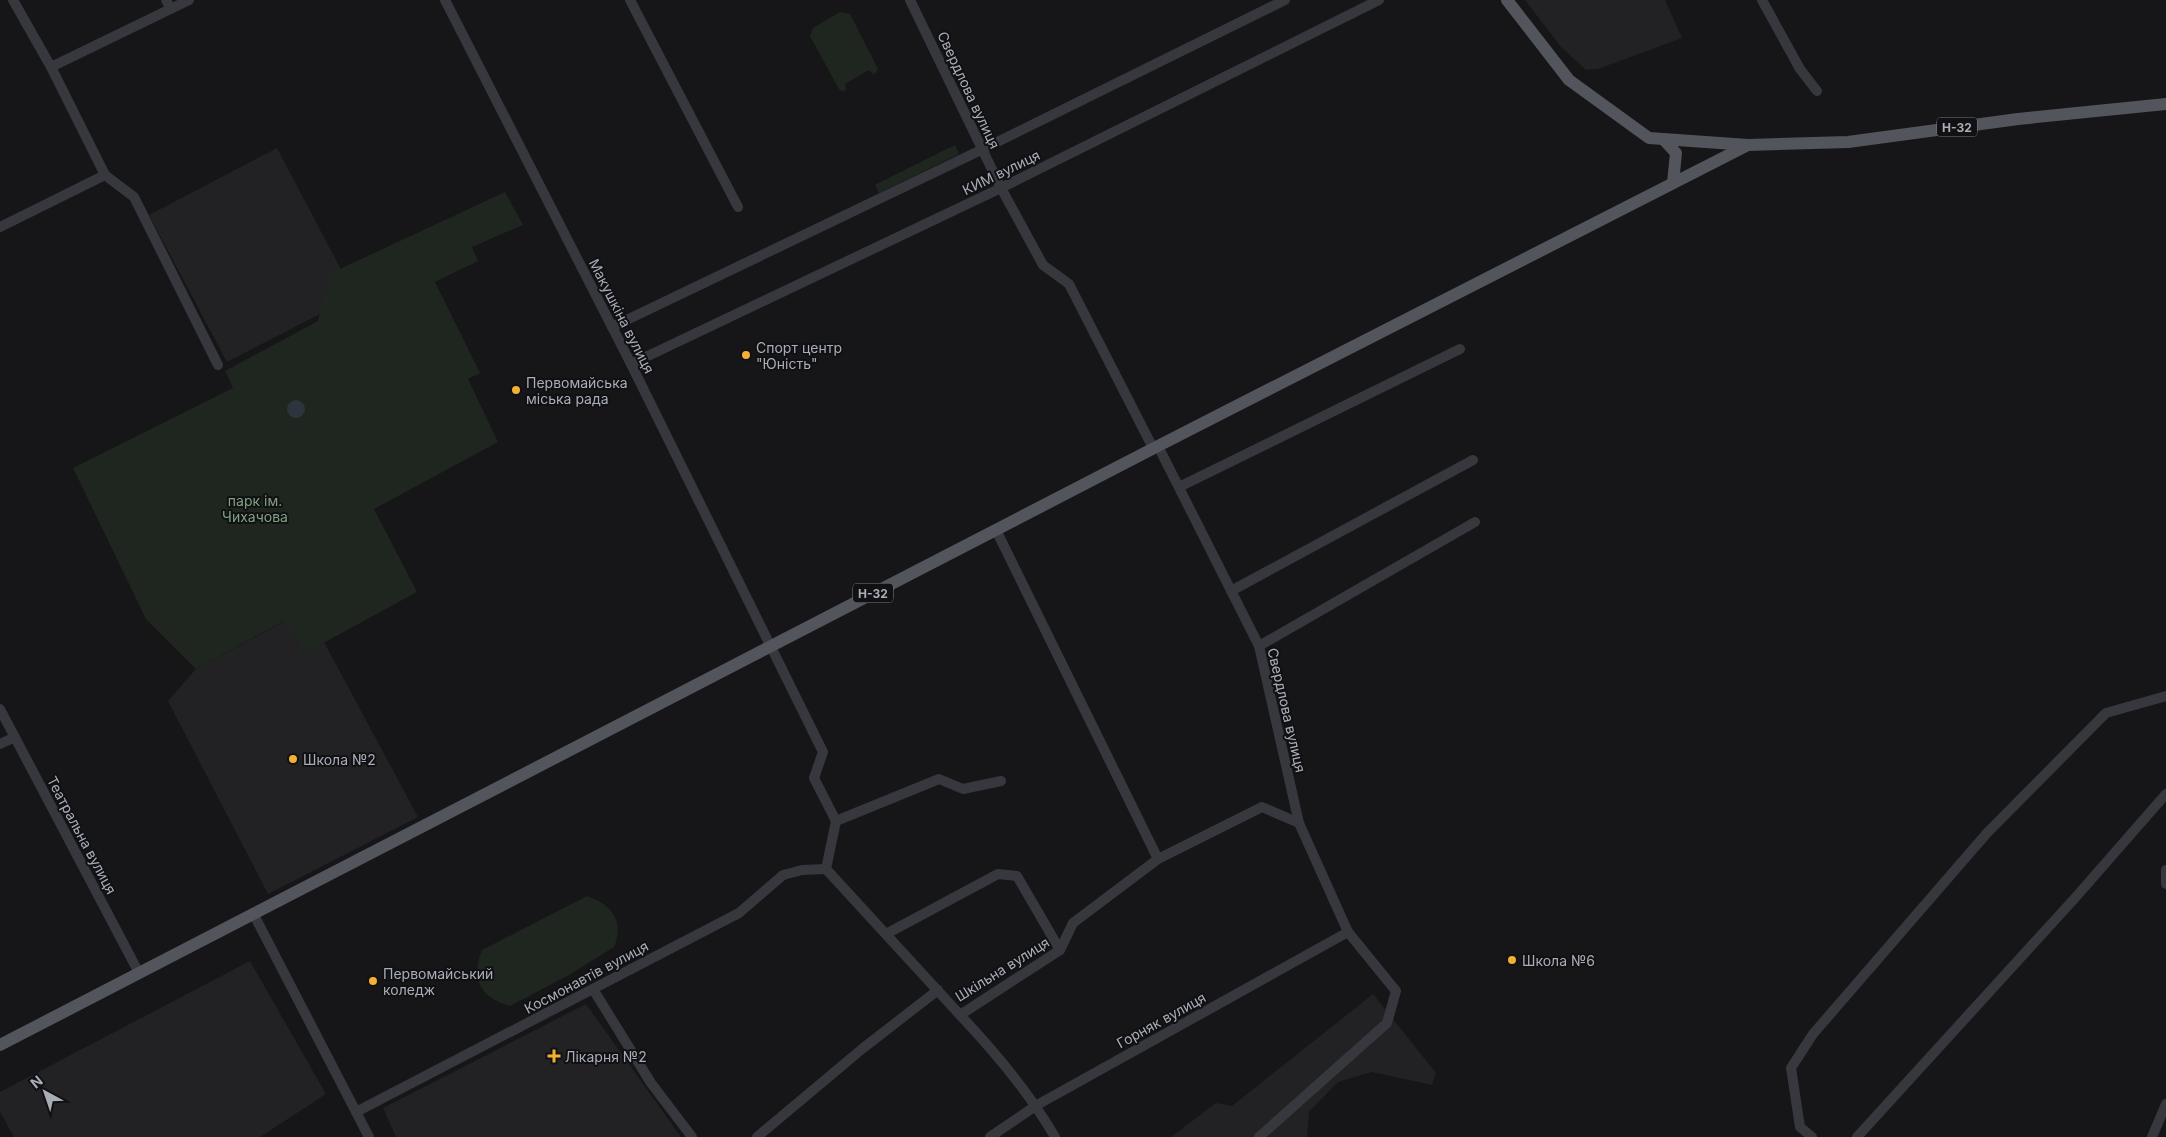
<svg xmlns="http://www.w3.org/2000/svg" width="2166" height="1137" viewBox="0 0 2166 1137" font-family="Inter,sans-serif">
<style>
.built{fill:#222225}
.green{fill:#1e261f}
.water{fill:#2c353c}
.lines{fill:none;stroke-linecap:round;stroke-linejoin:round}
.minor{stroke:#37383d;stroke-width:10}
.major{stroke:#53555c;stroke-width:12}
.poi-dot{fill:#f2b134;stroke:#111113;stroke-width:2}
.labels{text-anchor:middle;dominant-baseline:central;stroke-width:4;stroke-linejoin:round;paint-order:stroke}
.shield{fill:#111113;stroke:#7b7e86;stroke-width:1}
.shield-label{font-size:12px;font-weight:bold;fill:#a8adb8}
.street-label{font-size:14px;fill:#a8adb8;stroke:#111113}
.poi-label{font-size:14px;fill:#a8adb8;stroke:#111113;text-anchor:start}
.park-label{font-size:14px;fill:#7fa381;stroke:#111113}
</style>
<rect width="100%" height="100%" fill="#161618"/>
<g class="built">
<polygon points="1525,0 1665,0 1682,38 1598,69 1586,70 1561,47"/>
<polygon points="277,148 355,296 227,362 149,215"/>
<polygon points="285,621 305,652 324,642 418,817 268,894 168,701 196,669"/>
<polygon points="250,961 326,1094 260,1137 14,1137 0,1112 0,1092"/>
<polygon points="1373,994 1436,1073 1432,1085 1372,1072 1338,1082 1309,1112 1307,1137 1171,1137 1216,1103 1232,1106"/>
<polygon points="586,1004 681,1137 396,1137 383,1108"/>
</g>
<g class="green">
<polygon points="840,12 850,14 878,69 874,75 869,70 845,84 846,89 843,92 839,89 810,36 813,28"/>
<polygon points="955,145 959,154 879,193 875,185"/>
<polygon points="505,192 523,225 472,247 478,261 435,282 480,373 468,379 498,442 374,509 417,592 305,653 284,621 196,669 146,619 73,468 233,388 225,371 318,321 329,274"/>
<path d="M587 896C611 904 625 921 614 947L569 975 510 1006C481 998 470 979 482 950Z"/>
</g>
<circle class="water" cx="296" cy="409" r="9"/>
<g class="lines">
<g class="minor">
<polyline points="13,0 51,67 105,175 134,197 218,365"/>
<polyline points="166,0 171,9"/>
<polyline points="445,0 631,364 823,752 814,778 836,821 826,869 960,1015 1060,950 1073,923 1158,859 1262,807 1299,823"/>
<polyline points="630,0 738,207"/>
<polyline points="910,0 1001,188 1043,265 1069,284 1153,448"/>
<polyline points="1762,0 1800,69 1817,91"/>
<polyline points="51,67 189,0"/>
<polyline points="0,227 105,175"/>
<polyline points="612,327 981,150 1285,0"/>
<polyline points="631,364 1001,188 1379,0"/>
<polyline points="1158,446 1259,646 1299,823 1348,932 1396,991 1387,1023 1259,1137"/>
<polyline points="1179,487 1460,349"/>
<polyline points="996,530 1158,859"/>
<polyline points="1231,591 1473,460"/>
<polyline points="1259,646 1475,522"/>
<polyline points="0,709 139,973"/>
<polyline points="0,744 15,737"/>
<polyline points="836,821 939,779 963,789 1001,781"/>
<polyline points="2166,870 2166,884"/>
<polyline points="253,913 369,1137"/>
<polyline points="886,934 998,874 1017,876 1060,950"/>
<polyline points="593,989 651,1083 692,1137"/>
<path d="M960 1015C996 1053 1029 1092 1055 1137"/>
<polyline points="356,1112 739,913 783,875 802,870 826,869"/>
<polyline points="757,1137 862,1049 938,990"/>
<polyline points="990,1137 1037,1105 1348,932"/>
<polyline points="1812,1137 1800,1127 1791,1068 1813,1034 1987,833 2106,713 2166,696"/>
<polyline points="1857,1137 2075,898 2166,794"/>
<polyline points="2152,1137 2166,1104"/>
</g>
<g class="major">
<polyline points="1507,0 1569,80 1649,138 1748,145"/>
<polyline points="1663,139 1676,153 1673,183"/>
<polyline points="0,1045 1158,446 1748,145 1848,142 2018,119 2166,104"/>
</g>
</g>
<g class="poi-dot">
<circle cx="746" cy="355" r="5"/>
<circle cx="516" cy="390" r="5"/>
<circle cx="293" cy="759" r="5"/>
<circle cx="1512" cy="960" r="5"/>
<circle cx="373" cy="981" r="5"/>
<path d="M551.5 1048.5h5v5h5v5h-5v5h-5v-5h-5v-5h5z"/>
</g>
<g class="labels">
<g class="shield">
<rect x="1937" y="117.5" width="40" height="19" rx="4"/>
<rect x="853" y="583.5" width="40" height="19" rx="4"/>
</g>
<g class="shield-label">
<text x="1957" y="127">Н-32</text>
<text x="873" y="593">Н-32</text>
</g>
<g class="street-label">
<text transform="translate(969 90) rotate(65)">Свердлова вулиця</text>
<text transform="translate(1001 172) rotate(-26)">КИМ вулиця</text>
<text transform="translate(622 316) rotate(63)">Макушкіна вулиця</text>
<text transform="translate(1287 710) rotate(77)">Свердлова вулиця</text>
<text transform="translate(82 835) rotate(62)">Театральна вулиця</text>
<text transform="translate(1002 969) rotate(-32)">Шкільна вулиця</text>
<text transform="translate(586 977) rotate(-28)">Космонавтів вулиця</text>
<text transform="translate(1161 1020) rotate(-29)">Горняк вулиця</text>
</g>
<g class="poi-label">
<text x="756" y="347">Спорт центр<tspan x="756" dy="16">"Юність"</tspan></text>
<text x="526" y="382">Первомайська<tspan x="526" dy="16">міська рада</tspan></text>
<text x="303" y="759">Школа №2</text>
<text x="1522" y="960">Школа №6</text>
<text x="383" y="973">Первомайський<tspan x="383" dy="16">коледж</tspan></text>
<text x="565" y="1056">Лікарня №2</text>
</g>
<g class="park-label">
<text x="255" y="500">парк ім.<tspan x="255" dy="16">Чихачова</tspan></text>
</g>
</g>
<g transform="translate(45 1092) rotate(320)" stroke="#111113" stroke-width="4" paint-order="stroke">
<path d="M0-4L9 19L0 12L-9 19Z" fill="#a8adb8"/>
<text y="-8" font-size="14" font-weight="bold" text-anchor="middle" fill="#a8adb8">N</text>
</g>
</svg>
